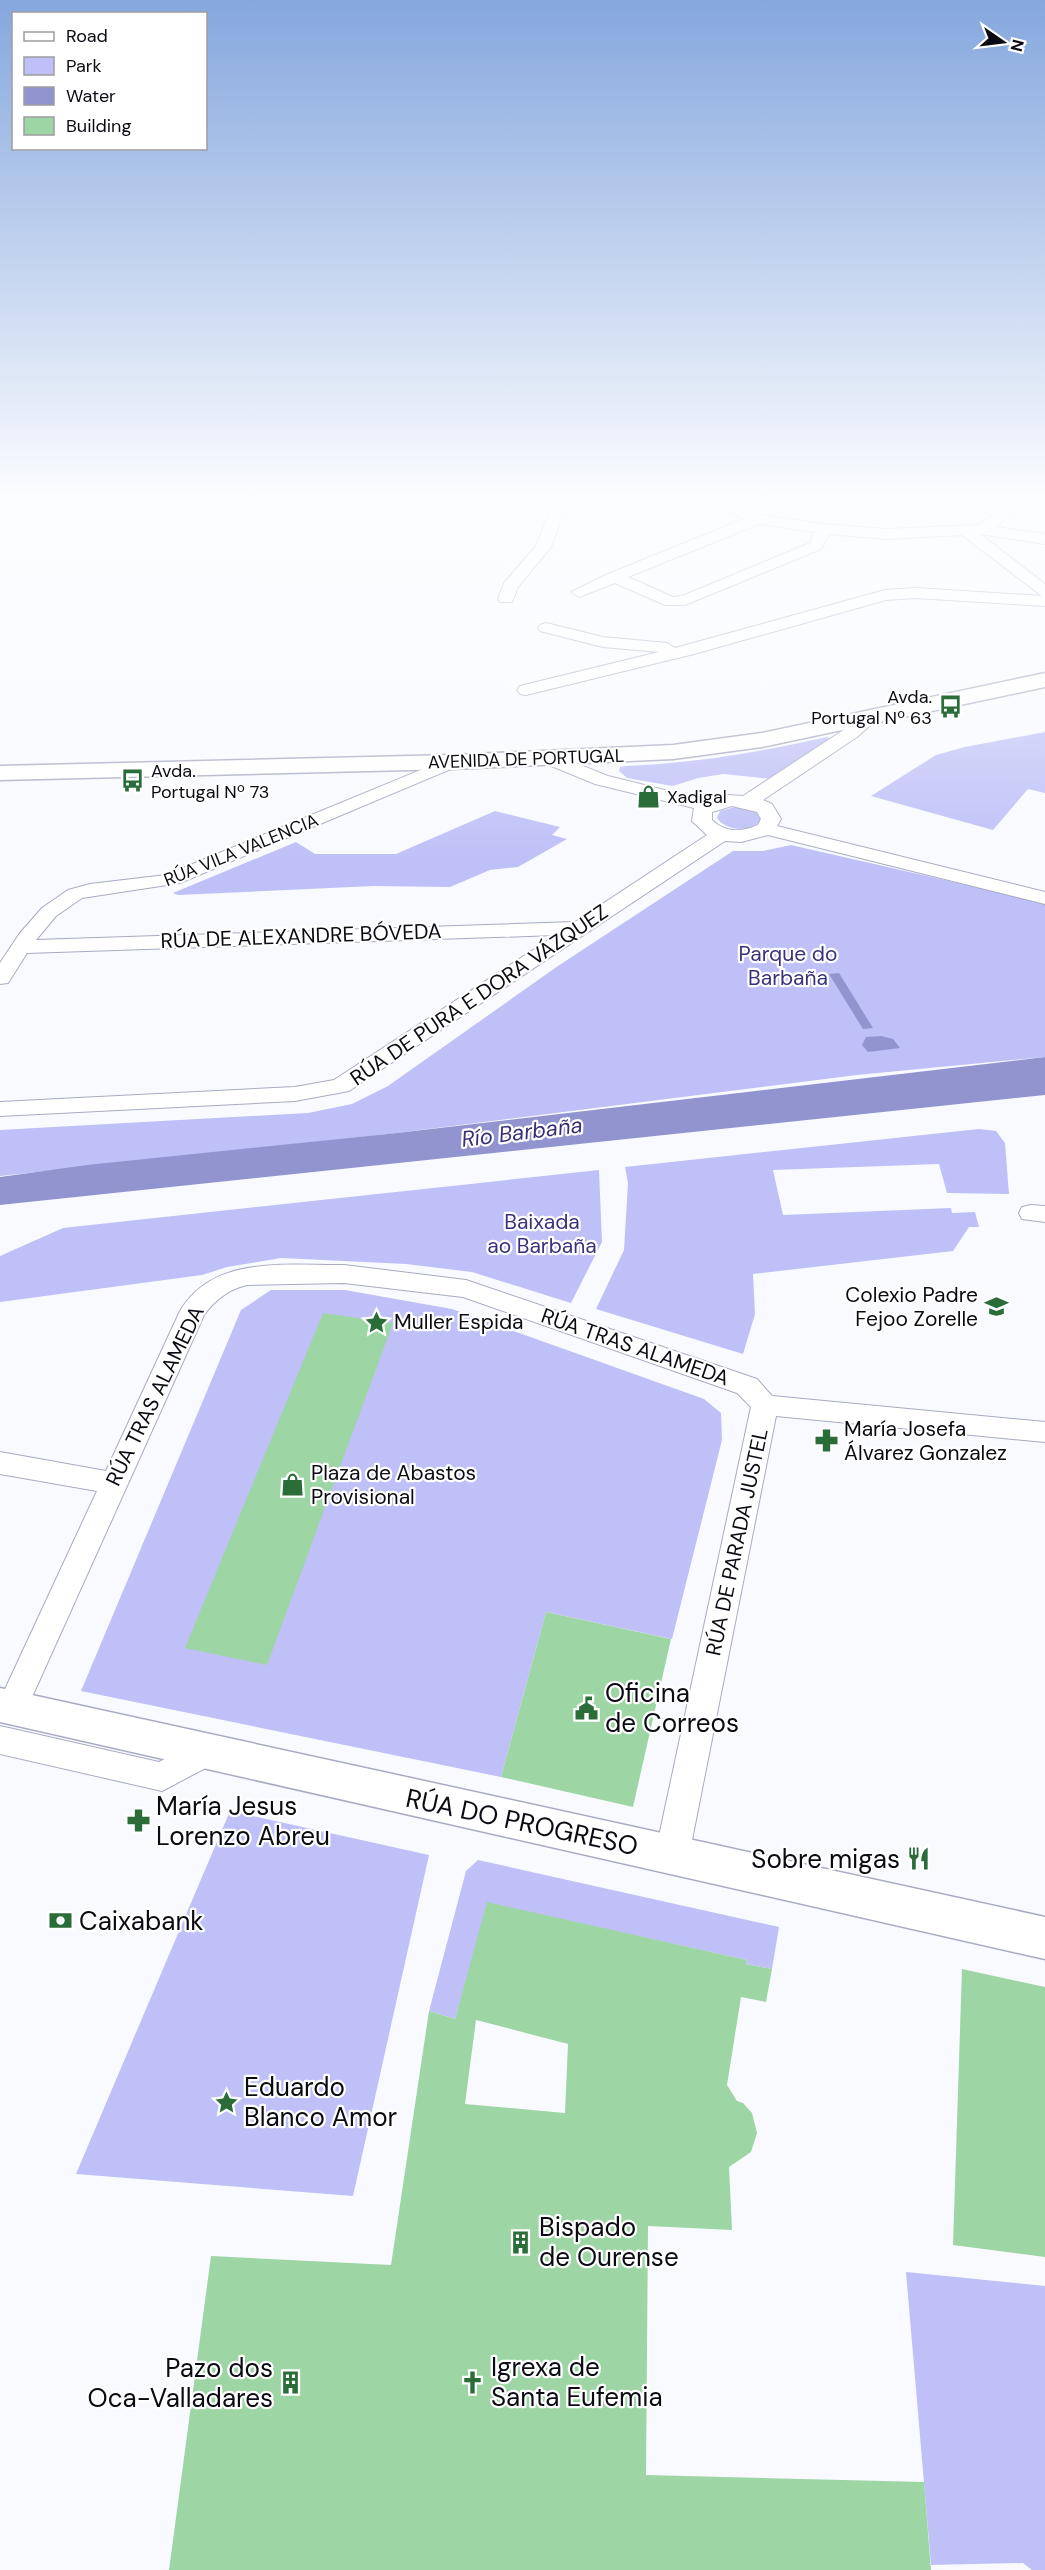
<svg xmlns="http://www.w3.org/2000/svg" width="1045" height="2570" viewBox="0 0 1045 2570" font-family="'DM Sans',sans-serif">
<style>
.green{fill:#bec0f7}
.water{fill:#9294d0}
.building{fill:#9ed5a4;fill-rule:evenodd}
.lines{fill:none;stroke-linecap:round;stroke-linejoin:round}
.street-casing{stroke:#a8aac3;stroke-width:2}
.secondary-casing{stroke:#a8aac3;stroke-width:3}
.street{fill:#fff;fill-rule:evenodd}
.secondary{fill:#fff;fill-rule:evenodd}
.labels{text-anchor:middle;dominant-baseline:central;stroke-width:4.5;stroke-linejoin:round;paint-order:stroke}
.far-poi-label{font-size:18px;fill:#0a0a13;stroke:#fff;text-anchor:start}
.far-street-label{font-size:18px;fill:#0a0a13;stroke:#fff}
.street-label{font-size:21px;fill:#0a0a13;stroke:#fff}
.park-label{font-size:21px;fill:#38327a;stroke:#fff}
.poi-label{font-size:21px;fill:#0a0a13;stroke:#fff;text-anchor:start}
.water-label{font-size:22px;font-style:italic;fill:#362f77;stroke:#fff}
.near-poi-label{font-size:26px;fill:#0a0a13;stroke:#fff;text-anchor:start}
.near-street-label{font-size:26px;fill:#0a0a13;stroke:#fff}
</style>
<rect width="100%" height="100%" fill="#f9faff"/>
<g class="green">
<polygon points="1045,732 1045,793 1028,789 993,830 871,796 936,755 965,747"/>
<path d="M827 737 832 739 771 779 724 774 698 778 673 786 627 778 619 771 620 767 626 766C695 763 760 752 827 737Z"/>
<path d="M739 806 758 813 761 820C750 833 726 831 717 818L720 811Z"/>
<polygon points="495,811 560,827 552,835 567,839 518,867 490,870 450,887 373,886 178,895 173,893 296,842 315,854 396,854"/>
<polygon points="791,845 1045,903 1045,1057 857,1075 397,1133 0,1176 0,1130 308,1113 352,1104 388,1086 558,966 733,851 763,851"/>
<polygon points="979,1129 996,1131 1005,1143 1009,1194 947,1193 939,1164 773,1170 783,1215 951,1208 952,1213 975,1212 979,1227 969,1227 953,1251 753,1274 755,1314 743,1354 596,1309 624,1250 628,1183 625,1167"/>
<polygon points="599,1170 602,1242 571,1303 472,1272 406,1264 281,1258 227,1267 202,1275 0,1302 0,1256 63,1228"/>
<polygon points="271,1290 345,1290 452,1309 704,1399 721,1413 722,1440 672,1639 546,1612 501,1777 81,1691 241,1310"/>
<polygon points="230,1811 429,1855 353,2196 76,2174"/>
<polygon points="478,1860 779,1927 772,1969 746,1964 747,1960 488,1903 455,2019 429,2011 466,1871"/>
<polygon points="906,2272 1045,2286 1045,2570 1032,2570 1023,2563 931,2565"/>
</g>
<g class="water">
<polygon points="839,973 873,1028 863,1029 829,974"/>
<polygon points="881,1036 893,1039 900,1048 868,1052 862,1045 866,1037"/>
<polygon points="1045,1057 1045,1095 0,1205 0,1177 87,1165 397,1133"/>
</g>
<g class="building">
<polygon points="323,1313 393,1323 267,1665 185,1648"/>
<polygon points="546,1612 671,1639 633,1807 501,1777"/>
<path d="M487 1902 747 1960 746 1964 772 1969 766 2002 741 1997 727 2085 737 2101 743 2103 752 2113 757 2133 751 2152 729 2167 732 2230 648 2226 646 2475 924 2482 931 2570H169L211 2256 391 2265 429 2011 455 2019ZM476 2020 568 2044 565 2113 465 2104Z"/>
<polygon points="962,1969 1045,1987 1045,2257 953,2245"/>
</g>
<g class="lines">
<defs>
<g id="street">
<polygon points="544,501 558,501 564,510 551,547 518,587 512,602 500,602 498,599 504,583 536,546 550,510"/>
<path d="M707 501H727L760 515 823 524 886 529 979 525 1011 501H1028L996 527 1045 534V544L980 534 1045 584V606L915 598 886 600 694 654 526 695 520 694 517 690 520 686 659 652 603 647 540 631 538 628 540 625 546 623 603 637 667 643 675 648 885 590 915 588 1042 596 962 535 886 539 829 534 821 549 685 605H665L615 583 579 597 571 592 608 574 744 519ZM759 524 814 532 810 543 682 596 673 597 628 577Z"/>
<path d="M873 710 882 715 857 737 763 800 772 804 781 819 777 826 1045 892V904L768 835 741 842 725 841 349 1091 295 1101 0 1116V1102L295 1087 334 1080 556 935 27 953 8 983 0 984V963L20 933 42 908 68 890 90 884 166 875 452 757 458 758 461 762 458 766 180 883 82 898 56 916 36 940 575 922 707 835 692 821 694 808 595 784 544 763 541 759 544 755H556L608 776 705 800 727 795 743 796 845 729 867 711ZM732 806 757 812 761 819 758 825C742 832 725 833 712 820V812Z"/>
<polygon points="1031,1205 1045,1206 1045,1222 1022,1219 1019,1213 1022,1207"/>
<path d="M344 1265 466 1280 757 1379 772 1396 1045 1422V1442L776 1416 689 1855 684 1866 672 1870 660 1866 655 1855 751 1407 737 1393 463 1297 344 1283 247 1285C229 1289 215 1300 204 1315L23 1717 12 1721 1 1717 0 1700 97 1491 0 1474V1452L106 1471 180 1311C214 1254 287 1266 344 1265Z"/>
<polygon points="0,1726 159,1762 206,1738 217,1742 222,1752 217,1762 162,1791 0,1754"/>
</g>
<g id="secondary">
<polygon points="1045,673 1045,687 762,747 673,759 452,769 0,780 0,766 452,755 673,745 762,733"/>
<polygon points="0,1688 1045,1917 1045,1959 0,1722"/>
</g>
</defs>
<use href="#street" class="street-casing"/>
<use href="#secondary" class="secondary-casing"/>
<use href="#street" class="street"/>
<use href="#secondary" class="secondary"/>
</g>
<linearGradient id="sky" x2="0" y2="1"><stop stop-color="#85a7de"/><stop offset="0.58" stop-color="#fcfdff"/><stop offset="1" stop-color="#fcfdff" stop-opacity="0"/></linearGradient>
<rect width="1045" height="861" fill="url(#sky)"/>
<defs>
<symbol id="bus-bare" viewBox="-9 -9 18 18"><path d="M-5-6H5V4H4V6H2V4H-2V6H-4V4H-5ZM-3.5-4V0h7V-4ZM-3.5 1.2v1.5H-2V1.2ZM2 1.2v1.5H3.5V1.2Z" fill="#2a6d38" stroke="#fff" stroke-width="2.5" paint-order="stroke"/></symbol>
<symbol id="shop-bare" viewBox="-9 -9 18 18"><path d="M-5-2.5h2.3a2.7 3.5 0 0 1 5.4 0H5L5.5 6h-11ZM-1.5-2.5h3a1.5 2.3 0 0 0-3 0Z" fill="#2a6d38" stroke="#fff" stroke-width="2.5" paint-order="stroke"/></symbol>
<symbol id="school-bare" viewBox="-9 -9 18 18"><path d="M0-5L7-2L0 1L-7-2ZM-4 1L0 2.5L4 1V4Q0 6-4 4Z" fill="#2a6d38" stroke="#fff" stroke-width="2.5" paint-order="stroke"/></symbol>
<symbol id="sight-bare" viewBox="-9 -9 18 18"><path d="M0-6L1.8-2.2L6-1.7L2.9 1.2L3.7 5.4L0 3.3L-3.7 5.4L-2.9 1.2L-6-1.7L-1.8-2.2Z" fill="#2a6d38" stroke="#fff" stroke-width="2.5" paint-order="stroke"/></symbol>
<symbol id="pharmacy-bare" viewBox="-9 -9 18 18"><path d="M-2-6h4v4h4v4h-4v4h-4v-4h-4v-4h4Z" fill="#2a6d38" stroke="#fff" stroke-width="2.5" paint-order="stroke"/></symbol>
<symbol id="civic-bare" viewBox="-9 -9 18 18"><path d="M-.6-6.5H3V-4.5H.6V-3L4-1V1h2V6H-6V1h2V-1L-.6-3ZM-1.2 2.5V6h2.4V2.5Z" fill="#2a6d38" stroke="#fff" stroke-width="2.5" paint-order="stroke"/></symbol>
<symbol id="restaurant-bare" viewBox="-9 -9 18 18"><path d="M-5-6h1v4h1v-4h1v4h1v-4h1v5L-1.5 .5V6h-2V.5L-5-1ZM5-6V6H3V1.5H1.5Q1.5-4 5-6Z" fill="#2a6d38" stroke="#fff" stroke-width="2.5" paint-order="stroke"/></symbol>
<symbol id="bank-bare" viewBox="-9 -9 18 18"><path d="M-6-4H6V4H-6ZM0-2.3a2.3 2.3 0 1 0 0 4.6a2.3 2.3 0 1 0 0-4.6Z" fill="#2a6d38" stroke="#fff" stroke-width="2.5" paint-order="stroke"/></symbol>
<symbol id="building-bare" viewBox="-9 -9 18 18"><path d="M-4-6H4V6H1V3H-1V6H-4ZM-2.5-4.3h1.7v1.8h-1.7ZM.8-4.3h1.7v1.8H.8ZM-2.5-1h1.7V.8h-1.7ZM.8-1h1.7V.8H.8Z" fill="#2a6d38" stroke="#fff" stroke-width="2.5" paint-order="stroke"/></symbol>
<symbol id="church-bare" viewBox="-9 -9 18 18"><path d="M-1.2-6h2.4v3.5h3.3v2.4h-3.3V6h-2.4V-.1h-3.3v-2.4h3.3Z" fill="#2a6d38" stroke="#fff" stroke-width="2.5" paint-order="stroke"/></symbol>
</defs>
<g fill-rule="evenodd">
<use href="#bus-bare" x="934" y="690" width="33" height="33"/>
<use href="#bus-bare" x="116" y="764" width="33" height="33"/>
<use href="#shop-bare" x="632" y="780" width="33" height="33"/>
<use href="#school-bare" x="980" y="1290" width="33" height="33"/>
<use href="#sight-bare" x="360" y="1306" width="33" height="33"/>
<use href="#pharmacy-bare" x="810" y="1424" width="33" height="33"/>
<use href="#shop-bare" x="276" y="1468" width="33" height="33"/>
<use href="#civic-bare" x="570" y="1692" width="33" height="33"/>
<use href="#pharmacy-bare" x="122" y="1804" width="33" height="33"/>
<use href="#restaurant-bare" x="902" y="1842" width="33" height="33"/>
<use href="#bank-bare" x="44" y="1904" width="33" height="33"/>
<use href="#sight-bare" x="210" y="2086" width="33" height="33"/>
<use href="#building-bare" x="504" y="2226" width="33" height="33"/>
<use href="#church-bare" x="456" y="2366" width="33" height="33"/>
<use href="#building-bare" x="274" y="2366" width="33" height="33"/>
</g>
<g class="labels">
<g class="far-poi-label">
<text x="932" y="697" text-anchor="end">Avda.<tspan x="932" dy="21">Portugal Nº 63</tspan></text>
<text x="151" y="771">Avda.<tspan x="151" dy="21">Portugal Nº 73</tspan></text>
<text x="667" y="797">Xadigal</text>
</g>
<g class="far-street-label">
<text transform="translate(526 759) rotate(-2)">AVENIDA DE PORTUGAL</text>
<text transform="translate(241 850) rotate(-22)">RÚA VILA VALENCIA</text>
</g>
<g class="street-label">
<text transform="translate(301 936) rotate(-2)">RÚA DE ALEXANDRE BÓVEDA</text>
<text transform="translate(479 995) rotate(-34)">RÚA DE PURA E DORA VÁZQUEZ</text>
<text transform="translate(635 1347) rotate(19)">RÚA TRAS ALAMEDA</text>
<text transform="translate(155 1396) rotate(-64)">RÚA TRAS ALAMEDA</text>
<text transform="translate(737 1542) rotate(-78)">RÚA DE PARADA JUSTEL</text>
</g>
<g class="park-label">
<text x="788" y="954">Parque do<tspan x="788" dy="24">Barbaña</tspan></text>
<text x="542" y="1222">Baixada<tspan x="542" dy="24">ao Barbaña</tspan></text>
</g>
<g class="poi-label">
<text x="978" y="1295" text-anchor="end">Colexio Padre<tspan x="978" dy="24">Fejoo Zorelle</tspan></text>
<text x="394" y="1322">Muller Espida</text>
<text x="844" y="1429">María Josefa<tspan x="844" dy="24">Álvarez Gonzalez</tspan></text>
<text x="311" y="1473">Plaza de Abastos<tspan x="311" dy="24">Provisional</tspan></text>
</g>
<g class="water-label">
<text transform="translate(522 1132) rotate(-7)">Río Barbaña</text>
</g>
<g class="near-poi-label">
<text x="605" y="1693">Oficina<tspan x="605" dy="30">de Correos</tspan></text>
<text x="156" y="1806">María Jesus<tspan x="156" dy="30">Lorenzo Abreu</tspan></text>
<text x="900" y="1859" text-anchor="end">Sobre migas</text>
<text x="79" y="1921">Caixabank</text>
<text x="244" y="2087">Eduardo<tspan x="244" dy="30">Blanco Amor</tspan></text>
<text x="539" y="2227">Bispado<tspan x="539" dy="30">de Ourense</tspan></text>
<text x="491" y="2367">Igrexa de<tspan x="491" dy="30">Santa Eufemia</tspan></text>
<text x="273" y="2368" text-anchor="end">Pazo dos<tspan x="273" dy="30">Oca-Valladares</tspan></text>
</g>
<g class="near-street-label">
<text transform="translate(522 1822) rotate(12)">RÚA DO PROGRESO</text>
</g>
</g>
<rect x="12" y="12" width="195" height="138" fill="#ffffff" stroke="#9d9da1" stroke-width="1.5"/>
<rect x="24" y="32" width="30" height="9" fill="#ffffff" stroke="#9d9da1" stroke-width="1.5"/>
<text x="66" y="42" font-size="18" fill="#0a0a13">Road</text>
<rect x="24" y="57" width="30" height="18" fill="#bec0f7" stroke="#9d9da1" stroke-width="1.5"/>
<text x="66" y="72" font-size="18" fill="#0a0a13">Park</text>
<rect x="24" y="87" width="30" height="18" fill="#9294d0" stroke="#9d9da1" stroke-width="1.5"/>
<text x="66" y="102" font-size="18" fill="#0a0a13">Water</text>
<rect x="24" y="117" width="30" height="18" fill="#9ed5a4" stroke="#9d9da1" stroke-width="1.5"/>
<text x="66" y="132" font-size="18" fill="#0a0a13">Building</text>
<g transform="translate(1003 42) rotate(104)" stroke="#ffffff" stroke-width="4.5" paint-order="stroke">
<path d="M0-4.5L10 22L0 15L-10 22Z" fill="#0a0a13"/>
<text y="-9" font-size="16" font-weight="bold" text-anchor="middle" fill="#0a0a13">N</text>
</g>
</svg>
